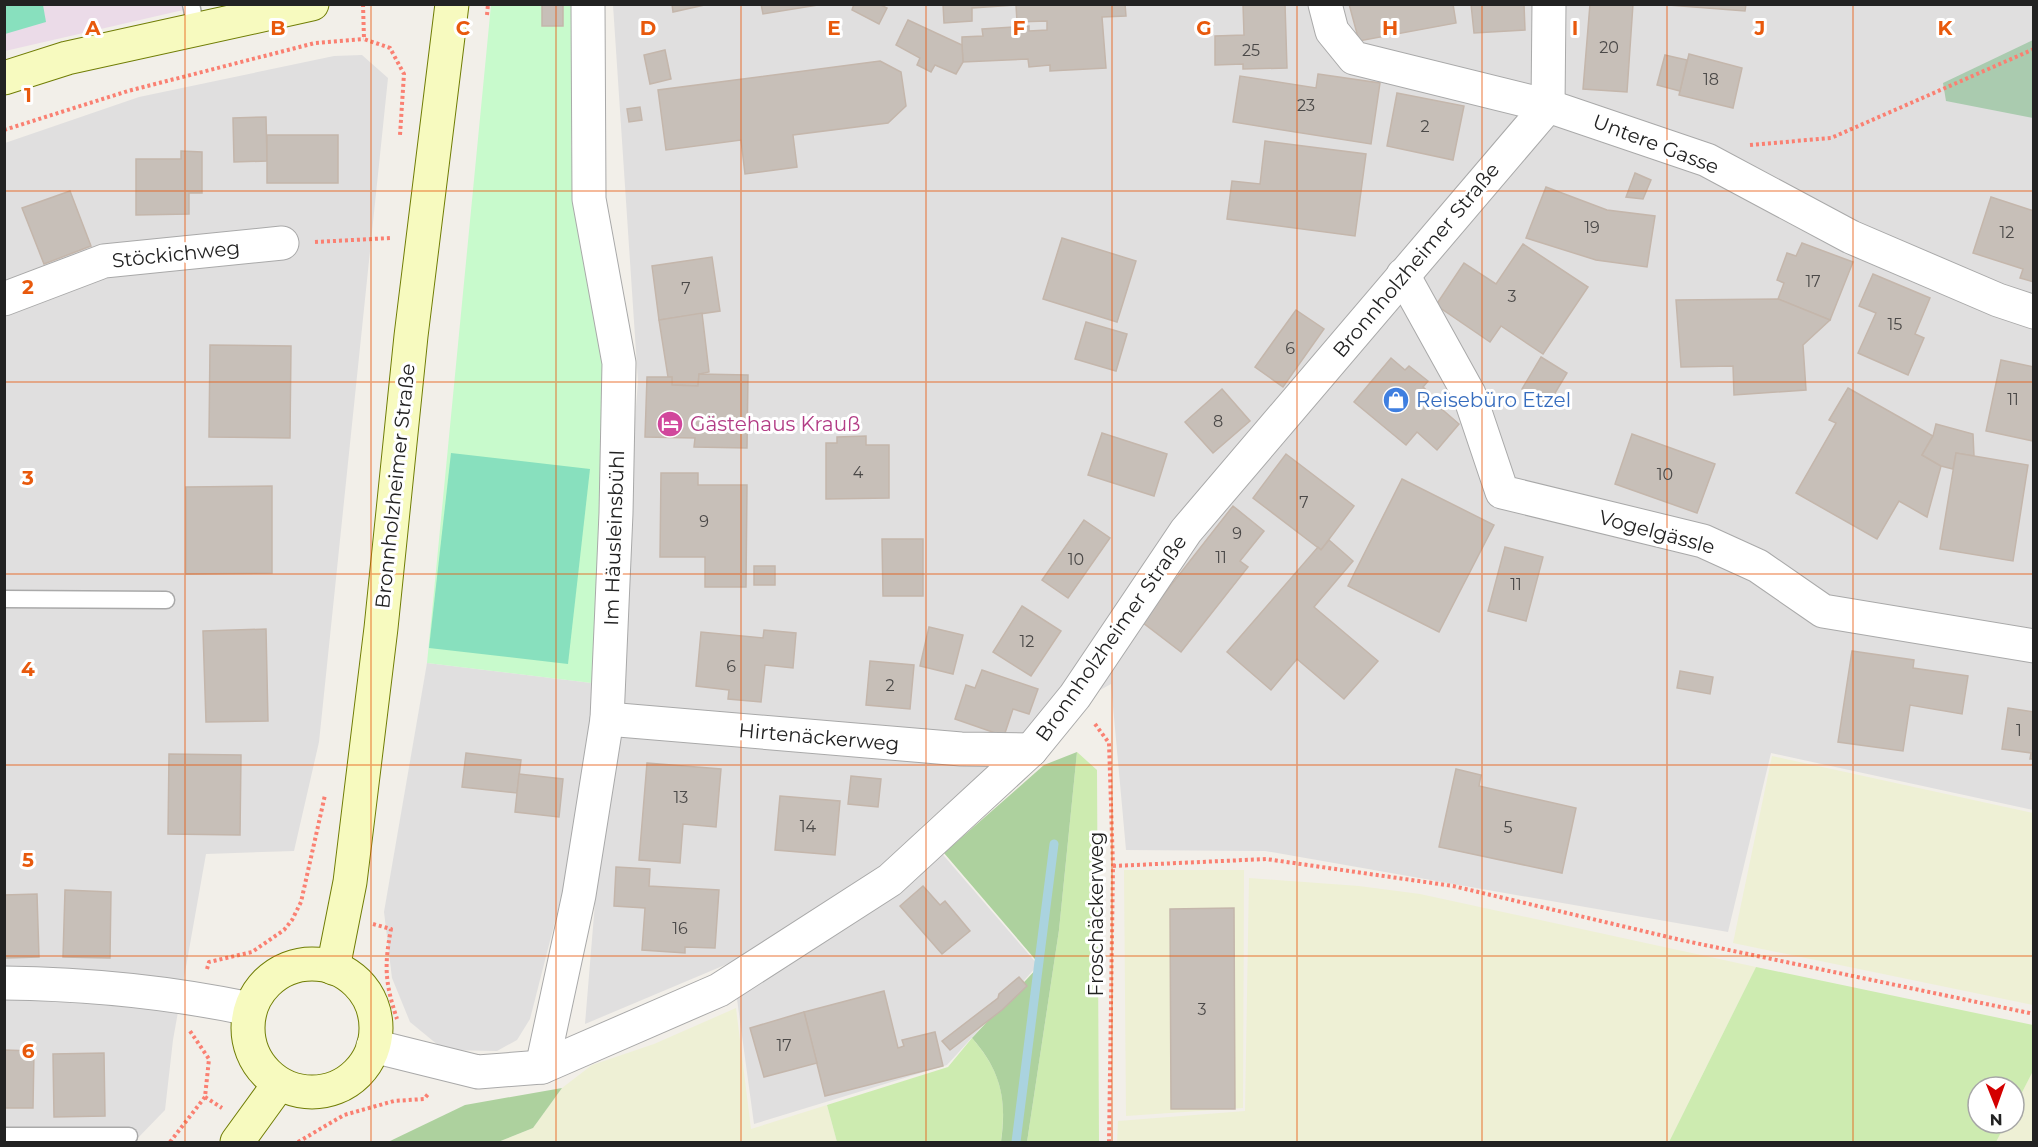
<svg xmlns="http://www.w3.org/2000/svg" width="2038" height="1147" viewBox="0 0 2038 1147" font-family="Montserrat,sans-serif">
<style>
.residential{fill:#e0dfdf}
.industrial{fill:#ebdbe8}
.farmland{fill:#eef0d5}
.grass{fill:#cdebb0}
.forest{fill:#add19e}
.cemetery{fill:#aacbaf}
.park{fill:#c8facc}
.pitch{fill:#88e0be}
.lines{fill:none;stroke-linecap:round;stroke-linejoin:round}
.stream{stroke:#aad3df;stroke-width:9}
.building{fill:#c7bfb8;stroke:#c4b6ab;stroke-width:1.5}
.lane-casing{stroke:#a9a9a9;stroke-width:19}
.street-casing{stroke:#a9a9a9;stroke-width:35}
.secondary-casing{stroke:#707d05;stroke-width:35}
.path{stroke:#fa8072;stroke-width:4;stroke-dasharray:3 3;stroke-linecap:butt}
.lane{stroke:#fff;stroke-width:16}
.street{stroke:#fff;stroke-width:33}
.secondary{stroke:#f7fabf;stroke-width:33}
.grid{fill:none;stroke:#e8590c;stroke-width:1.5;stroke-opacity:0.55}
.labels{text-anchor:middle;dominant-baseline:central;stroke-width:6;stroke-linejoin:round;paint-order:stroke}
.number-label{font-size:16px;fill:#4b4948}
.street-label{font-size:20px;fill:#222;stroke:#fff}
.shop-label{font-size:20px;fill:#366cbe;stroke:#fff;text-anchor:start}
.hotel-label{font-size:20px;fill:#b23c85;stroke:#fff;text-anchor:start}
.grid-label{font-size:20px;text-anchor:middle;font-weight:bold;fill:#e8590c;stroke:#fff;stroke-width:6;stroke-linejoin:round;paint-order:stroke}
</style>
<rect width="100%" height="100%" fill="#f2efe9"/>
<g class="residential">
<polygon points="613,5 2033,5 2033,810 1771,753 1728,932 1265,851 1126,850 1111,684 1024,732 997,760 920,828 1038,965 947,1065 754,1124 732,962 585,1024 638,382"/>
<polygon points="362,55 388,78 319,742 294,851 206,854 173,1040 165,1110 134,1142 5,1142 5,143 139,97 334,56"/>
<polygon points="427,663 600,684 575,843 530,1019 517,1040 497,1051 444,1050 410,1022 392,978 384,912"/>
</g>
<polygon class="industrial" points="5,4 205,5 5,51"/>
<g class="farmland">
<polygon points="1772,756 2033,813 2033,1005 1733,943"/>
<polygon points="1124,870 1244,870 1243,1108 1126,1116"/>
<polygon points="1249,878 1359,886 1420,894 1756,967 1669,1142 1117,1142 1118,1121 1245,1111"/>
<polygon points="736,1008 751,1129 827,1105 837,1142 498,1142 533,1128 562,1088 592,1065 654,1044"/>
<polygon points="2033,1071 2033,1142 1996,1142 2006,1123 2014,1123 2014,1108"/>
</g>
<g class="grass">
<polygon points="1077,752 1097,770 1099,1142 1027,1142 1059,930"/>
<polygon points="1756,967 2033,1025 2033,1071 2014,1108 2014,1087 1978,1087 1978,1123 2006,1123 1996,1142 1669,1142"/>
<path d="M972 1038C1001 1071 1007 1099 1001 1142H837L827 1105 948 1067Z"/>
</g>
<g class="forest">
<path d="M1077 752 1059 930 1027 1142H1001C1007 1099 1001 1071 972 1038L1040 965 944 853 1044 765Z"/>
<polygon points="562,1088 533,1128 498,1142 388,1142 465,1105"/>
</g>
<polygon class="cemetery" points="2033,40 2033,118 1946,101 1943,83"/>
<polygon class="park" points="491,5 578,5 571,147 608,399 600,684 427,663"/>
<g class="pitch">
<polygon points="5,4 43,5 46,22 5,34"/>
<polygon points="451,453 590,469 568,664 429,648"/>
</g>
<g class="lines">
<polyline class="stream" points="1016,1142 1054,844"/>
</g>
<g class="building">
<rect x="542" y="4" width="21" height="22"/>
<polygon points="672,4 709,4 673,12"/>
<polygon points="761,4 824,4 763,14"/>
<polygon points="854,4 879,4 887,8 879,24 852,10"/>
<polygon points="943,4 1125,4 1126,16 1102,17 1106,68 1050,71 1050,65 1029,67 1028,59 963,62 962,45 962,37 983,36 982,29 1029,26 1029,31 1047,30 1047,21 1017,22 1016,5 972,8 972,21 944,23"/>
<polygon points="1243,4 1285,4 1287,68 1243,69 1243,64 1215,65 1215,36 1244,35"/>
<polygon points="1349,4 1453,4 1456,23 1359,41"/>
<polygon points="1471,4 1524,4 1525,30 1474,33"/>
<polygon points="1590,4 1633,4 1627,92 1583,89"/>
<polygon points="1655,4 1746,4 1745,11"/>
<polygon points="908,20 962,45 963,62 956,74 935,65 931,72 917,65 920,58 896,45"/>
<polygon points="665,50 671,79 650,84 644,55"/>
<polygon points="1689,54 1742,68 1733,108 1679,95"/>
<polygon points="1665,55 1687,60 1680,91 1657,85"/>
<polygon points="880,61 901,72 906,106 888,123 793,135 797,167 745,174 741,140 666,150 658,90"/>
<polygon points="1318,74 1380,83 1371,144 1233,122 1240,76 1316,88"/>
<polygon points="1397,93 1464,106 1453,160 1387,146"/>
<polygon points="640,107 642,120 629,122 627,109"/>
<polygon points="266,117 267,161 234,162 233,118"/>
<rect x="267" y="135" width="71" height="48"/>
<polygon points="1265,141 1366,154 1355,236 1227,219 1232,181 1260,184"/>
<polygon points="181,151 202,152 202,193 189,193 189,214 136,215 136,159 181,159"/>
<polygon points="1635,173 1651,180 1643,199 1626,197"/>
<polygon points="1546,187 1607,210 1655,216 1647,267 1596,260 1526,238"/>
<polygon points="70,191 91,246 44,264 22,208"/>
<polygon points="1991,197 2034,211 2034,282 2020,278 2023,269 1973,253"/>
<polygon points="1062,238 1136,261 1117,322 1043,299"/>
<polygon points="1802,243 1853,262 1830,320 1778,299 1784,283 1777,280 1787,253 1796,256"/>
<polygon points="1523,244 1588,287 1543,354 1501,326 1490,342 1436,305 1464,263 1496,284"/>
<polygon points="712,257 720,311 659,320 652,266"/>
<polygon points="1873,274 1930,298 1915,334 1924,338 1908,375 1858,353 1876,313 1859,306"/>
<polygon points="1778,299 1830,320 1803,345 1806,390 1734,395 1733,366 1681,367 1676,300"/>
<polygon points="1296,310 1324,329 1283,387 1255,367"/>
<polygon points="702,313 709,372 699,374 698,386 672,385 672,377 668,377 659,320"/>
<polygon points="1086,322 1127,334 1116,371 1075,359"/>
<polygon points="210,345 291,346 290,438 209,437"/>
<polygon points="1541,357 1567,373 1548,405 1522,389"/>
<polygon points="1391,358 1405,370 1409,366 1428,381 1423,387 1440,402 1437,405 1459,424 1437,450 1417,432 1406,445 1354,402"/>
<polygon points="2001,360 2034,367 2033,441 1986,431"/>
<polygon points="699,374 748,375 747,448 694,447 695,438 645,437 647,377 672,377 672,385 698,386"/>
<polygon points="1848,388 1933,436 1922,455 1941,466 1927,517 1899,501 1877,539 1796,493 1836,423 1829,420"/>
<polygon points="1222,389 1250,421 1213,453 1185,422"/>
<polygon points="1936,424 1973,434 1974,456 1956,453 1953,469 1941,466 1922,455 1933,436"/>
<polygon points="1102,433 1167,454 1154,496 1088,475"/>
<polygon points="1632,434 1715,464 1697,513 1615,484"/>
<polygon points="866,436 866,445 889,445 889,498 826,499 826,443 837,443 837,437"/>
<polygon points="1956,453 2028,465 2013,561 1940,549"/>
<polygon points="1286,454 1354,506 1321,550 1253,498"/>
<polygon points="661,473 698,473 698,485 747,485 746,587 705,587 705,557 660,557"/>
<polygon points="1402,479 1494,525 1439,632 1348,586"/>
<polygon points="272,486 272,573 186,574 186,487"/>
<polygon points="1233,506 1264,531 1240,561 1248,567 1181,652 1142,622"/>
<polygon points="1084,520 1110,538 1068,598 1042,580"/>
<polygon points="882,539 923,539 923,596 883,596"/>
<polygon points="1329,540 1353,561 1314,607 1378,661 1344,699 1297,659 1271,690 1227,652 1318,547 1321,550"/>
<polygon points="1505,547 1543,557 1526,621 1488,611"/>
<rect x="754" y="566" width="21" height="19"/>
<polygon points="1022,606 1061,631 1031,676 993,652"/>
<polygon points="929,627 963,635 953,674 920,666"/>
<polygon points="266,629 268,721 206,722 203,631"/>
<polygon points="764,630 796,633 793,668 765,665 761,702 728,699 729,690 696,686 701,632 763,638"/>
<polygon points="1852,651 1914,660 1913,668 1968,676 1962,714 1910,705 1903,751 1838,742"/>
<polygon points="870,661 914,665 910,709 866,705"/>
<polygon points="982,670 1038,689 1029,714 1013,709 1004,736 955,719 966,685 975,688"/>
<polygon points="1680,671 1713,677 1710,694 1677,688"/>
<polygon points="2008,708 2034,712 2034,759 2030,759 2031,753 2002,749"/>
<polygon points="466,753 521,760 517,793 462,787"/>
<polygon points="169,754 241,755 240,835 168,834"/>
<polygon points="647,763 721,769 716,827 683,824 680,863 639,860"/>
<polygon points="1456,769 1481,775 1479,786 1576,808 1562,873 1439,847"/>
<polygon points="519,774 563,779 559,817 515,812"/>
<polygon points="851,776 881,779 878,807 848,804"/>
<polygon points="780,796 840,801 835,855 775,850"/>
<polygon points="616,867 650,869 649,886 719,890 715,948 685,947 685,953 642,950 645,908 614,906"/>
<polygon points="923,886 940,905 945,901 970,931 942,954 900,906"/>
<polygon points="65,890 111,892 110,958 63,957"/>
<polygon points="37,894 39,957 4,958 4,895"/>
<polygon points="1234,908 1235,1109 1171,1109 1170,909"/>
<polygon points="1019,977 1027,986 1002,1010 950,1050 942,1041 998,998 999,994"/>
<polygon points="884,991 898,1048 904,1046 902,1040 935,1032 943,1066 825,1096 804,1012"/>
<polygon points="804,1012 817,1063 764,1077 750,1028"/>
<polygon points="4,1050 34,1051 33,1108 4,1108"/>
<polygon points="104,1053 105,1116 54,1117 53,1054"/>
</g>
<g class="lines">
<defs>
<g id="lane">
<polyline points="191,4 196,29"/>
<polyline points="4,599 166,600"/>
<polyline points="4,1136 129,1136"/>
</g>
<g id="street">
<polyline points="1325,4 1332,31 1354,58 1548,106 1707,160 1851,237 1998,300 2034,312"/>
<polyline points="1403,275 1469,394 1502,492 1703,541 1758,566 1823,611 2034,646"/>
<polyline points="4,299 104,261 282,243"/>
<polyline points="607,719 961,749 1031,750"/>
<path d="M4 983C87 984 169 992 250 1009"/>
<polyline points="373,1046 478,1072 542,1067 719,990 890,880 1031,750 1075,696 1186,531 1548,106 1549,4"/>
<polyline points="542,1067 579,895 607,719 616,513 619,363 589,199 588,4"/>
</g>
<g id="secondary">
<polyline points="4,78 67,58 312,4"/>
<circle cx="312" cy="1028" r="64"/>
<polyline points="333,968 350,882 381,628 411,336 452,4"/>
<polyline points="237,1142 279,1084"/>
</g>
</defs>
<use href="#lane" class="lane-casing"/>
<use href="#street" class="street-casing"/>
<use href="#secondary" class="secondary-casing"/>
<g class="path">
<polyline points="363,4 364,39 390,48 404,74 400,135"/>
<polyline points="487,15 488,4"/>
<polyline points="4,130 128,91 315,43 364,39"/>
<polyline points="1750,145 1831,138 2034,49"/>
<polyline points="315,242 391,238"/>
<polyline points="1095,724 1109,743 1113,866 1109,1142"/>
<polyline points="1113,866 1266,859 1453,886 1681,940 2034,1014"/>
<path d="M373 924 391 929C384 966 385 983 397 1019"/>
<polyline points="207,969 209,962 252,952 284,930 292,920 301,902 325,795"/>
<polyline points="205,1097 222,1108"/>
<polyline points="170,1142 205,1097 209,1059 190,1031"/>
<polyline points="298,1142 344,1115 394,1101 424,1099 429,1093"/>
</g>
<use href="#lane" class="lane"/>
<use href="#street" class="street"/>
<use href="#secondary" class="secondary"/>
</g>
<path class="grid" d="M185 4V1142M371 4V1142M556 4V1142M741 4V1142M926 4V1142M1112 4V1142M1297 4V1142M1482 4V1142M1667 4V1142M1853 4V1142M4 191H2034M4 382H2034M4 574H2034M4 765H2034M4 956H2034"/>
<defs>
<symbol id="shop-disc" viewBox="-11 -11 22 22"><circle r="9.5" fill="#3f7fe0" stroke="#fff"/><path d="M-5-2.5h2.3a2.7 3.5 0 0 1 5.4 0H5L5.5 6h-11ZM-1.5-2.5h3a1.5 2.3 0 0 0-3 0Z" fill="#fff"/></symbol>
<symbol id="hotel-disc" viewBox="-11 -11 22 22"><circle r="9.5" fill="#d1479c" stroke="#fff"/><path d="M-6-4.5h1.5V1H6V5H4.5V3h-9V5H-6ZM-4 0a1.8 1.8 0 1 1 3.6 0ZM.5 0V-2.5h3Q6-2.5 6 0Z" fill="#fff"/></symbol>
</defs>
<g fill-rule="evenodd">
<use href="#shop-disc" x="1381" y="385" width="30" height="30"/>
<use href="#hotel-disc" x="655" y="409" width="30" height="30"/>
</g>
<g class="labels">
<g class="number-label">
<text x="1609" y="47">20</text>
<text x="1251" y="50">25</text>
<text x="1711" y="79">18</text>
<text x="1306" y="105">23</text>
<text x="1425" y="126">2</text>
<text x="1592" y="227">19</text>
<text x="2007" y="232">12</text>
<text x="1813" y="281">17</text>
<text x="686" y="288">7</text>
<text x="1512" y="296">3</text>
<text x="1895" y="324">15</text>
<text x="1290" y="348">6</text>
<text x="2013" y="399">11</text>
<text x="1218" y="421">8</text>
<text x="858" y="472">4</text>
<text x="1665" y="474">10</text>
<text x="1304" y="502">7</text>
<text x="704" y="521">9</text>
<text x="1237" y="533">9</text>
<text x="1221" y="557">11</text>
<text x="1076" y="559">10</text>
<text x="1516" y="584">11</text>
<text x="1027" y="641">12</text>
<text x="731" y="666">6</text>
<text x="890" y="685">2</text>
<text x="2019" y="730">1</text>
<text x="681" y="797">13</text>
<text x="808" y="826">14</text>
<text x="1508" y="827">5</text>
<text x="680" y="928">16</text>
<text x="1202" y="1009">3</text>
<text x="784" y="1045">17</text>
</g>
<g class="street-label">
<text transform="translate(1656 144) rotate(21)">Untere Gasse</text>
<text transform="translate(176 254) rotate(-6)">Stöckichweg</text>
<text transform="translate(1416 260) rotate(-50)">Bronnholzheimer Straße</text>
<text transform="translate(395 486) rotate(-84)">Bronnholzheimer Straße</text>
<text transform="translate(1657 532) rotate(15)">Vogelgässle</text>
<text transform="translate(614 538) rotate(-88)">Im Häusleinsbühl</text>
<text transform="translate(1111 638) rotate(-55)">Bronnholzheimer Straße</text>
<text transform="translate(819 737) rotate(5)">Hirtenäckerweg</text>
<text transform="translate(1096 914) rotate(-90)">Froschäckerweg</text>
</g>
<g class="shop-label">
<text x="1416" y="400">Reisebüro Etzel</text>
</g>
<g class="hotel-label">
<text x="690" y="424">Gästehaus Krauß</text>
</g>
</g>
<g class="grid-label">
<text x="93" y="35">A</text>
<text x="278" y="35">B</text>
<text x="463" y="35">C</text>
<text x="648" y="35">D</text>
<text x="834" y="35">E</text>
<text x="1019" y="35">F</text>
<text x="1204" y="35">G</text>
<text x="1390" y="35">H</text>
<text x="1575" y="35">I</text>
<text x="1760" y="35">J</text>
<text x="1945" y="35">K</text>
<text x="28" y="102">1</text>
<text x="28" y="294">2</text>
<text x="28" y="485">3</text>
<text x="28" y="676">4</text>
<text x="28" y="867">5</text>
<text x="28" y="1058">6</text>
</g>
<rect width="2038" height="1147" fill="none" stroke="#222222" stroke-width="12"/>
<g transform="translate(1996 1105) rotate(179)"><circle r="28" fill="#ffffff" stroke="#a7a7a7" stroke-width="1.5"/>
<path d="M0-4.5L10 22L0 15L-10 22Z" fill="#d40000"/>
<text y="-9" font-size="16" font-weight="bold" text-anchor="middle" fill="#222222">N</text>
</g>
</svg>
